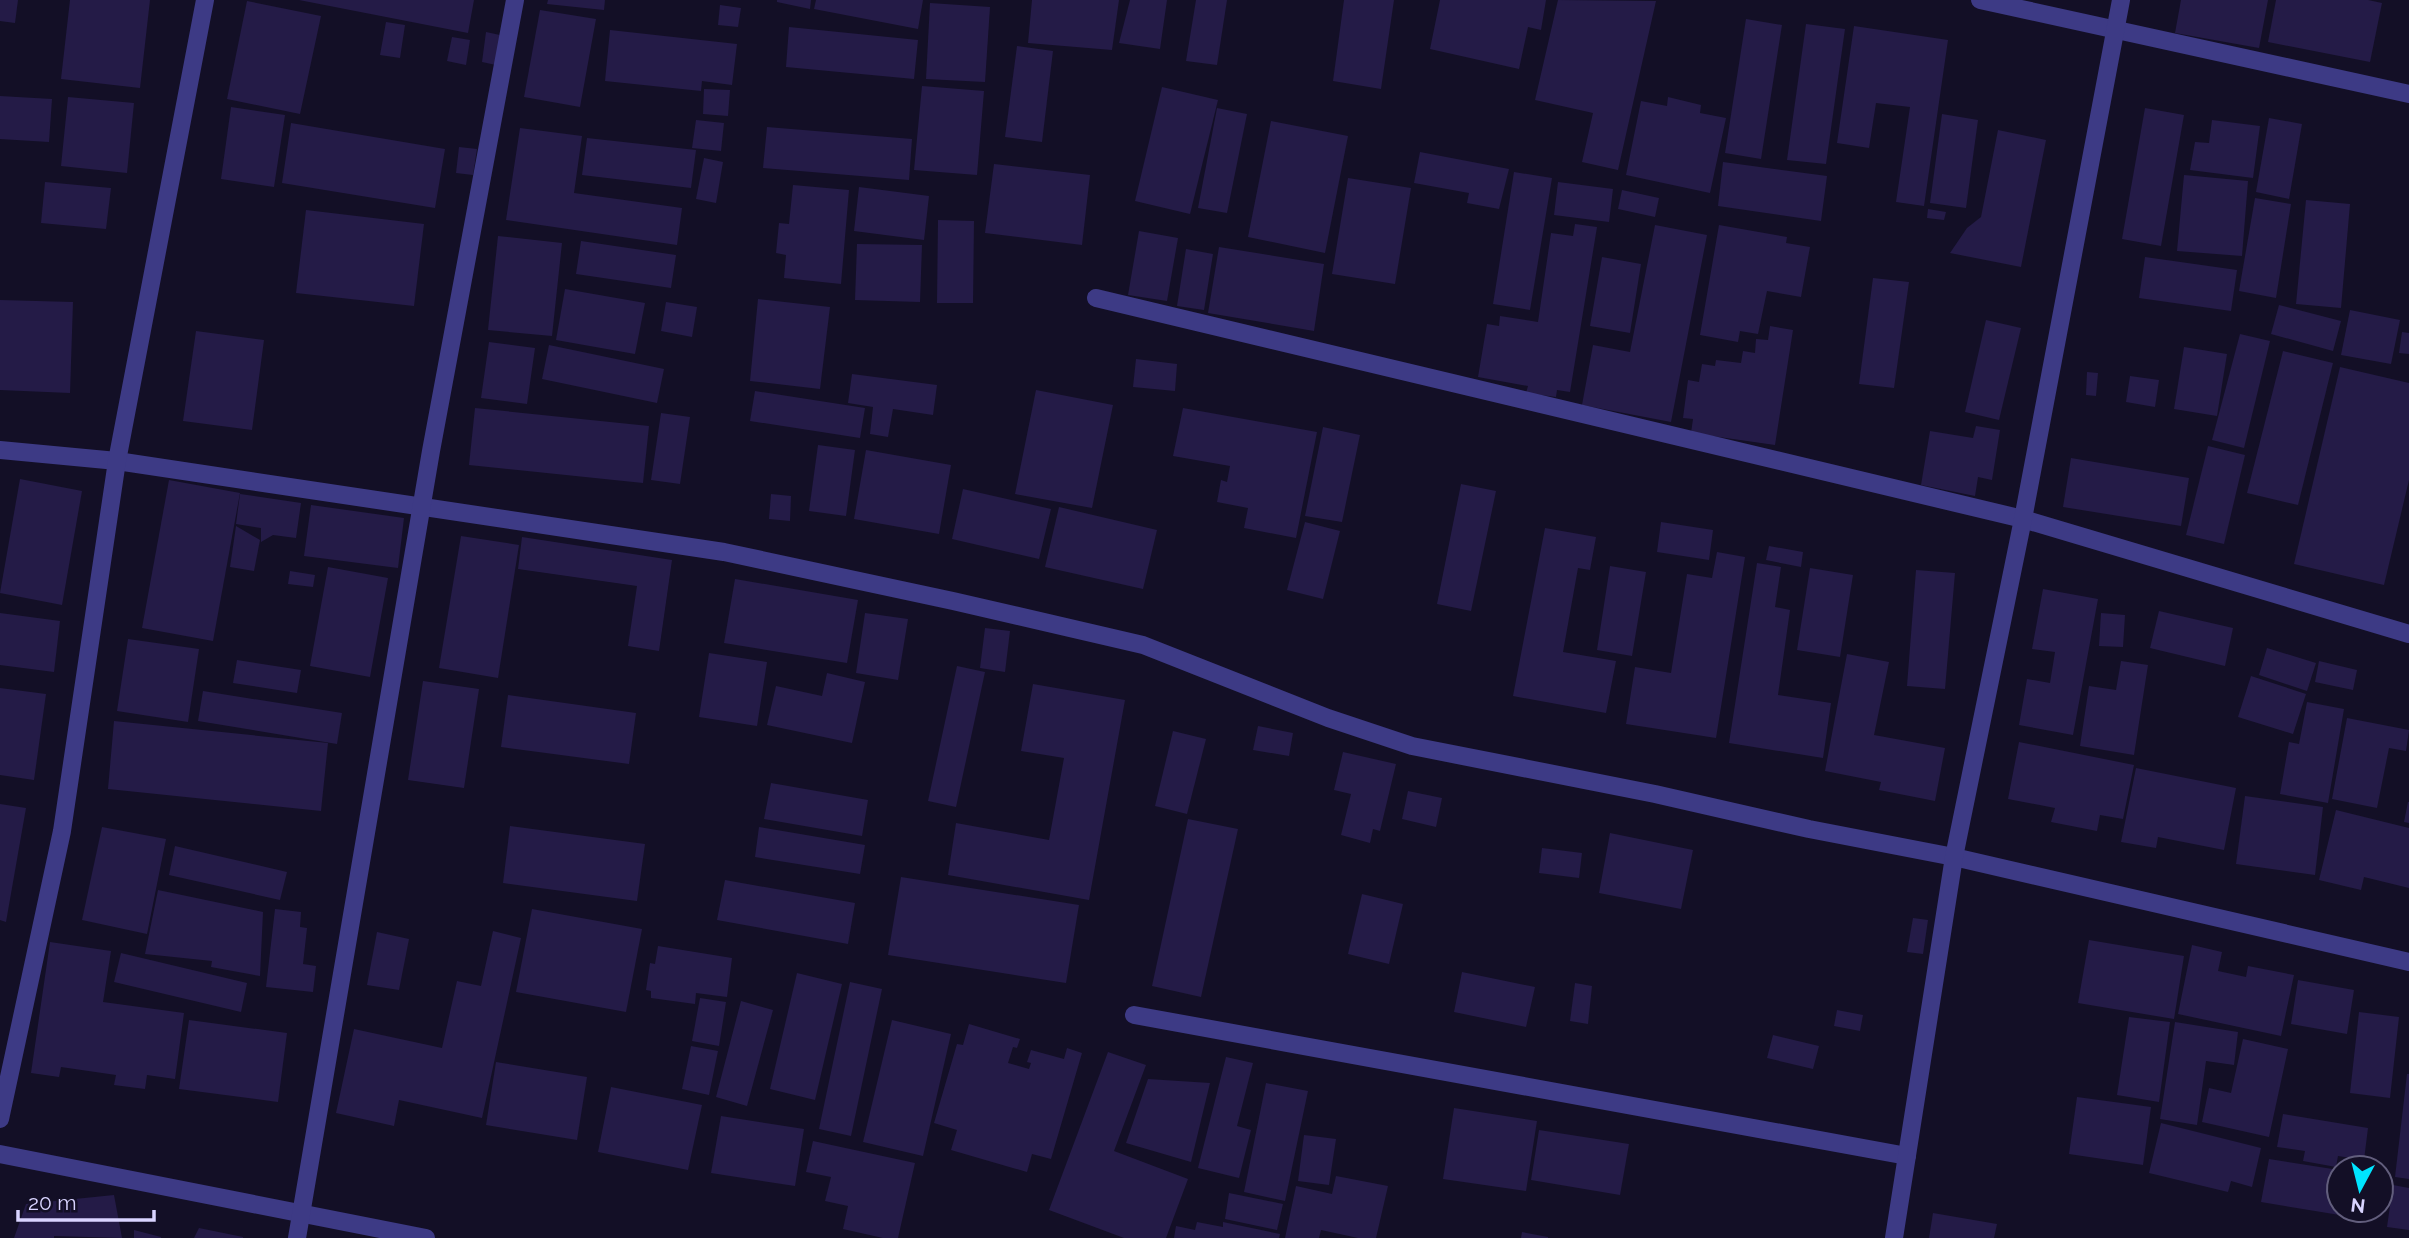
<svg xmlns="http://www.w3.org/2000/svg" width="2409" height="1238" viewBox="0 0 2409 1238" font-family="Raleway,sans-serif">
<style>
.building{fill:#241b47}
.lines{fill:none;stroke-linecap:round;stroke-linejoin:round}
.minor{stroke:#3d3a85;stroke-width:18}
</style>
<rect width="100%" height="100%" fill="#130f26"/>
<g class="building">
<polygon points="0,0 18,0 15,23 0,21"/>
<polygon points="70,0 150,0 140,88 61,79"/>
<polygon points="299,0 474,0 468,33"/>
<polygon points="548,0 605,0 604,10 547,4"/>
<polygon points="777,0 811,0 810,9 777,2"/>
<polygon points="816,0 923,0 918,29 814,9"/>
<polygon points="1032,0 1119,0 1112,50 1028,43"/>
<polygon points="1130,0 1167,0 1160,49 1119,43"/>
<polygon points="1196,0 1227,0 1217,65 1186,61"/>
<polygon points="1344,0 1394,0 1381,89 1333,81"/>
<polygon points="1440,0 1546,0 1541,30 1528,27 1519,69 1430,49"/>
<polygon points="1558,0 1656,1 1618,170 1582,162 1593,113 1535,100"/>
<polygon points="2181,0 2268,0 2259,48 2175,33"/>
<polygon points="2276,0 2368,0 2382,3 2370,62 2268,42"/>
<polygon points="247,1 321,16 300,114 227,99"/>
<polygon points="930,3 990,7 985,82 926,79"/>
<polygon points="720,5 741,8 738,27 718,25"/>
<polygon points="540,10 596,19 580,107 524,97"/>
<polygon points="1746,19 1782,25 1761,159 1725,153"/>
<polygon points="386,22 405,25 400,58 380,55"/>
<polygon points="1806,24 1845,29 1826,164 1787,160"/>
<polygon points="1854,26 1948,40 1924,206 1896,202 1910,107 1876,103 1869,148 1837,143"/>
<polygon points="789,27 918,40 914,79 786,67"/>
<polygon points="610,30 737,44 732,85 702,81 701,91 605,81"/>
<polygon points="486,32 500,35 496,65 482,62"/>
<polygon points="452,37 470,40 466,65 447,61"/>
<polygon points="1017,46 1053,51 1042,142 1005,137"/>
<polygon points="922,86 984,91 977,175 914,170"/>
<polygon points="1162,87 1218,100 1190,214 1135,201"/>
<polygon points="704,89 730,90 728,116 703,114"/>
<polygon points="0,96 52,99 49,142 0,139"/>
<polygon points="68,97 134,103 127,173 61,166"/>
<polygon points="1668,97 1701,105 1700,113 1726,118 1710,193 1626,175 1641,101 1667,106"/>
<polygon points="231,107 285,115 274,187 221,179"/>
<polygon points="1217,108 1247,114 1227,213 1198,208"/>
<polygon points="2145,108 2184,115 2161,246 2122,239"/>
<polygon points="1942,114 1978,120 1966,208 1930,203"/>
<polygon points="2269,118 2302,124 2289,199 2256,192"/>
<polygon points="696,120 724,123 721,151 692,148"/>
<polygon points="2212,120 2260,126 2253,178 2190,170 2195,142 2209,143"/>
<polygon points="1271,121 1348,136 1325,253 1248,237"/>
<polygon points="291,123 445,149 435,208 282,183"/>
<polygon points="767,127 912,139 909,180 763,168"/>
<polygon points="520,128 582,136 574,193 682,208 677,245 506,220"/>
<polygon points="1998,130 2046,140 2021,267 1950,253 1967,228 1981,217"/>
<polygon points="587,138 696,150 691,188 582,175"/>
<polygon points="459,147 477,149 473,175 456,173"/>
<polygon points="1420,152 1509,169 1499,209 1467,203 1469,193 1414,183"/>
<polygon points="704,158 723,162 716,203 696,199"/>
<polygon points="1723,162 1827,176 1821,221 1718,206"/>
<polygon points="994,164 1090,175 1082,245 985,233"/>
<polygon points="1514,172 1552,178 1530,310 1493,304"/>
<polygon points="2184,175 2248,181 2242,256 2177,251"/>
<polygon points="1348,178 1411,188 1395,284 1332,274"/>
<polygon points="45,182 111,188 106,229 41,223"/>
<polygon points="1558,182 1613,189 1609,222 1554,215"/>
<polygon points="793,185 849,190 841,284 784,278 786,255 776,253 779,223 789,224"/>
<polygon points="859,187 929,196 924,240 854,231"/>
<polygon points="1622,190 1659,198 1655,217 1618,209"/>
<polygon points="2255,198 2291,204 2276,298 2239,291"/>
<polygon points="2306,200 2350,204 2341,308 2296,304"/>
<polygon points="1928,209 1946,212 1944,220 1927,218"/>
<polygon points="306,210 424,224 414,306 296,293"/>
<polygon points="938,220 974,221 973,303 937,303"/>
<polygon points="1575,224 1597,227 1570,392 1557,390 1556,397 1526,393 1528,386 1478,377 1487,324 1499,326 1500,316 1538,322 1551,233 1573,236"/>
<polygon points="1655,225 1707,235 1671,422 1582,405 1593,345 1630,352"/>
<polygon points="1719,225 1787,237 1786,243 1810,247 1801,297 1767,291 1758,334 1740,331 1738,342 1700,335"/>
<polygon points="1139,231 1178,238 1167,301 1128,295"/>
<polygon points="498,236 562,243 552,336 488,330"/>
<polygon points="581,241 676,255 671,288 576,274"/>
<polygon points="857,244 922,245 920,302 855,300"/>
<polygon points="1219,247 1324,264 1314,331 1208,313"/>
<polygon points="1186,249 1213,254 1204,310 1177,306"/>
<polygon points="1602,257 1641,264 1630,333 1590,326"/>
<polygon points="2145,257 2237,270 2231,311 2139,298"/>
<polygon points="1873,278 1909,282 1894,388 1859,384"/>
<polygon points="565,289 645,303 635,354 556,340"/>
<polygon points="758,299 830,307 820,389 750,381"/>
<polygon points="0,300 73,302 70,393 0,390"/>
<polygon points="666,302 697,307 692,337 661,331"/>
<polygon points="2279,305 2341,321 2333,351 2271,334"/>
<polygon points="2350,310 2400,320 2391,364 2341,355"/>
<polygon points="1986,320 2021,328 1999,420 1965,412"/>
<polygon points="1770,326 1793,330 1775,445 1691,433 1693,419 1683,418 1688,380 1699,382 1702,364 1715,366 1716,360 1741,363 1743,351 1755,353 1756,339 1768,340"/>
<polygon points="196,331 264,340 252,430 183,421"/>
<polygon points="2402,332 2409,333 2409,354 2399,353"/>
<polygon points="2240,334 2270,341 2244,448 2212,440"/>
<polygon points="489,342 535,348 527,404 481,398"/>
<polygon points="549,345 664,369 657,403 542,379"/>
<polygon points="2184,347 2227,354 2217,416 2174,409"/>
<polygon points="2283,351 2333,363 2298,505 2247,493"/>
<polygon points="1136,359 1177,364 1175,391 1133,387"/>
<polygon points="2340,367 2409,383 2409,480 2384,585 2294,564"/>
<polygon points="2087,372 2098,373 2096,396 2086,395"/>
<polygon points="852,374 937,385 933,415 893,409 888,437 870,434 873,407 848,403"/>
<polygon points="2130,376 2159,380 2155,407 2126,402"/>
<polygon points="1036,390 1113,405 1092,508 1015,494"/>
<polygon points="755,391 865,408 860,438 750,421"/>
<polygon points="475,408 649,426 643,483 469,465"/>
<polygon points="1183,408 1317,432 1296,538 1244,528 1248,508 1217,502 1221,480 1227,482 1230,466 1173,456"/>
<polygon points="661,413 690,417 680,484 651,480"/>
<polygon points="1976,426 2000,430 1992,480 1978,477 1975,496 1921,485 1930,431 1973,438"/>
<polygon points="1323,427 1360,435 1342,522 1305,516"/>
<polygon points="818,445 855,450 846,516 809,511"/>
<polygon points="2208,446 2245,455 2224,544 2186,535"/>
<polygon points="866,450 951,465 939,534 854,519"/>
<polygon points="2071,458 2189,478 2181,526 2063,507"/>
<polygon points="20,479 82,491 62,605 0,593"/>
<polygon points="169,480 240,493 213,641 142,628"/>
<polygon points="1461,484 1496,491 1471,611 1437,604"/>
<polygon points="963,489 1051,509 1039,559 952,539"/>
<polygon points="240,494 301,503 296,538 273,535 261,542 261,528 236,524"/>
<polygon points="771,494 791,496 790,521 769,519"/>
<polygon points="311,505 404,518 398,568 304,556"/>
<polygon points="1059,507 1157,530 1143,589 1045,567"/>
<polygon points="1305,522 1340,531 1323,599 1287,590"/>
<polygon points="1661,522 1713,530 1709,560 1657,552"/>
<polygon points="236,526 260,540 254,571 230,567"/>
<polygon points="1545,528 1596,537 1590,570 1578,568 1563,652 1616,661 1606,713 1513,696"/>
<polygon points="461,536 519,545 498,678 439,668"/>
<polygon points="522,537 672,560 659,651 628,646 637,586 518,569"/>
<polygon points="1769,546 1803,552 1801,567 1766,560"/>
<polygon points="1717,552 1745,557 1716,738 1626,724 1635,667 1671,673 1687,574 1712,578"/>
<polygon points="1757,563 1781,567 1775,607 1790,610 1778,695 1831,703 1823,758 1729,743"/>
<polygon points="1610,566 1646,572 1632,656 1597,650"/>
<polygon points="328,567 388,578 370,677 310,666"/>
<polygon points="1810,568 1853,575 1840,657 1797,650"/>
<polygon points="1916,570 1955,573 1945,689 1907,686"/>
<polygon points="290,571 315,575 313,587 288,584"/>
<polygon points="735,579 858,600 847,663 724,643"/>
<polygon points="2043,589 2098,599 2073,735 2019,725 2027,679 2050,683 2055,652 2032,649"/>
<polygon points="2159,611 2233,628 2225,666 2150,648"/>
<polygon points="0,613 60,621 54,672 0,665"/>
<polygon points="865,613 908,619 898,680 856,673"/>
<polygon points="2101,613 2125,615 2123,647 2099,646"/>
<polygon points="985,628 1010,631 1005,672 980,668"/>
<polygon points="128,639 199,649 188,722 117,711"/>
<polygon points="2267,648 2316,663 2307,691 2259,675"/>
<polygon points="709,653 767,662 757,726 699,717"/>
<polygon points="1847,654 1889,662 1874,735 1945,748 1935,801 1879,790 1881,782 1825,771"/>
<polygon points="237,660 301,670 297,693 233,683"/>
<polygon points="2121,661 2148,665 2134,755 2080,746 2089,686 2116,690"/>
<polygon points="2319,661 2357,670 2353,690 2315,682"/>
<polygon points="957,666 985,672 956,807 928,801"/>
<polygon points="827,673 865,682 852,743 767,725 776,686 822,696"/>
<polygon points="2251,676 2306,694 2293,734 2238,717"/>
<polygon points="423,681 479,689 464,788 408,780"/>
<polygon points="1033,684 1125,700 1089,900 948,875 956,823 1049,840 1064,758 1021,751"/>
<polygon points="0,688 46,694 34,780 0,775"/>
<polygon points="203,691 342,713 337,744 198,721"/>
<polygon points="508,695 636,713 629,764 501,747"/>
<polygon points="2307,702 2344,709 2328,803 2280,794 2289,742 2299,744"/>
<polygon points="2347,718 2409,730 2406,751 2389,748 2377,808 2332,799"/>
<polygon points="114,721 328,743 321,811 108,789"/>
<polygon points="1258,726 1293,733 1289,756 1253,750"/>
<polygon points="1173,731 1206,739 1187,814 1155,806"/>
<polygon points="2019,742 2134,765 2123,819 2100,815 2097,831 2051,822 2055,808 2008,799"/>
<polygon points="1343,752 1396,764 1380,831 1373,829 1370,843 1341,835 1351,794 1334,790"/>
<polygon points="2136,768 2236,788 2224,850 2158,837 2156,848 2121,842"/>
<polygon points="771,783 868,800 862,836 764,819"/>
<polygon points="1408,791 1442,798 1436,827 1402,819"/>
<polygon points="2245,796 2323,807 2315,875 2236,864"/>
<polygon points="2408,802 2409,802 2409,823 2404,822"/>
<polygon points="0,804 26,808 6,922 0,920"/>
<polygon points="2336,810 2409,828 2409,888 2364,877 2361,890 2319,880"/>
<polygon points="1188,819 1238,829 1201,997 1152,986"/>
<polygon points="510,826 645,844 637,901 503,883"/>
<polygon points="102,827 166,839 147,934 82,920"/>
<polygon points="759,827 865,845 860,874 755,857"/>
<polygon points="1610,833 1693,850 1681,909 1599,893"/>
<polygon points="175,846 287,872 280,900 169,875"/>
<polygon points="1542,848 1582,853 1579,878 1539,873"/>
<polygon points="901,877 1079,905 1066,983 888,955"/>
<polygon points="725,880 855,903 848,944 717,920"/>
<polygon points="158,890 263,912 260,976 211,967 212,961 145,954"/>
<polygon points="1362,894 1403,904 1389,964 1348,954"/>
<polygon points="275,909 301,912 300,927 307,928 303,964 316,966 313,992 266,987"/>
<polygon points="532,909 642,929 626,1012 516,992"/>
<polygon points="1913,918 1928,920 1923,954 1907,952"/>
<polygon points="493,931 521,938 482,1118 399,1100 394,1126 336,1113 354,1029 442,1048 457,981 481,986"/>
<polygon points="377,932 409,939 399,990 367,985"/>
<polygon points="2089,940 2184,956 2174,1019 2078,1003"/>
<polygon points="50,942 111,951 103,1002 184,1013 175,1079 147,1075 145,1089 114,1085 116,1075 61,1067 59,1077 31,1073"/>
<polygon points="2192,945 2222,952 2218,971 2246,977 2248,966 2294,975 2281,1036 2178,1014"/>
<polygon points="658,946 732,958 727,997 696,993 695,1004 651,998 651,991 646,990 650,963 655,964"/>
<polygon points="121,953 247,983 241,1012 114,982"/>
<polygon points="1462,972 1535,987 1526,1027 1454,1012"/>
<polygon points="797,973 842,984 815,1100 770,1089"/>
<polygon points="2298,980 2354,990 2347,1034 2291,1024"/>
<polygon points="850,982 882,989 851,1136 819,1129"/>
<polygon points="1575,983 1592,986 1588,1024 1570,1021"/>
<polygon points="700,998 726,1002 719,1046 692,1041"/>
<polygon points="741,1001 773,1010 747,1106 716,1097"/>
<polygon points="1837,1010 1863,1015 1860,1031 1834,1026"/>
<polygon points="2359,1012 2399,1017 2390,1098 2350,1093"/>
<polygon points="2129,1017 2170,1022 2159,1102 2117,1095"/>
<polygon points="189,1020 287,1033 278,1102 179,1089"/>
<polygon points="892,1020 951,1034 923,1156 863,1142"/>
<polygon points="2175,1022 2238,1032 2234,1065 2206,1061 2197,1125 2160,1119"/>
<polygon points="969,1024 1020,1039 1017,1048 1013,1047 1008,1063 1029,1069 1031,1063 1027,1062 1031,1050 1064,1059 1067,1048 1082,1053 1051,1159 1032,1154 1027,1172 951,1150 957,1130 934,1123 957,1044 963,1045"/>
<polygon points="1773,1035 1819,1046 1813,1069 1767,1058"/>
<polygon points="2243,1039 2288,1049 2269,1137 2202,1122 2209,1088 2231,1093"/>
<polygon points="691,1046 718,1051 709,1095 682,1089"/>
<polygon points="1108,1052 1146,1065 1114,1151 1188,1179 1166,1238 1124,1238 1049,1210"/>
<polygon points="1226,1057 1253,1063 1237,1126 1251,1130 1239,1178 1198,1168"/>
<polygon points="496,1062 587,1077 577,1140 486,1125"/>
<polygon points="2407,1074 2409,1074 2409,1179 2395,1177"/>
<polygon points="1148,1079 1210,1083 1191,1162 1126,1143"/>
<polygon points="1266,1083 1308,1091 1285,1201 1244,1192"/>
<polygon points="611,1087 702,1105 688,1170 598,1152"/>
<polygon points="2077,1097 2151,1107 2143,1165 2069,1154"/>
<polygon points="1454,1108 1537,1121 1526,1191 1443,1179"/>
<polygon points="2283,1114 2368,1128 2364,1160 2338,1156 2336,1167 2303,1161 2305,1151 2277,1147"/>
<polygon points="721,1116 804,1129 795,1186 711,1173"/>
<polygon points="2161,1123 2261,1148 2252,1187 2231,1181 2228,1192 2149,1173"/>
<polygon points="1539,1130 1629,1144 1620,1195 1531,1180"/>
<polygon points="1304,1135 1336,1139 1329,1185 1298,1181"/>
<polygon points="813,1141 915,1163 898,1238 883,1238 843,1229 848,1206 825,1201 831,1177 806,1172"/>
<polygon points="2269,1159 2339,1170 2339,1210 2365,1210 2364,1219 2261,1202"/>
<polygon points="1336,1176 1388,1186 1376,1238 1358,1238 1321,1230 1319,1238 1285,1238 1296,1186 1332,1194"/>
<polygon points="2393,1185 2409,1188 2409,1230 2387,1227"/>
<polygon points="1229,1193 1283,1204 1277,1230 1225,1219"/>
<polygon points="114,1195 122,1238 54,1236 54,1238 14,1238 26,1204"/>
<polygon points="1933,1213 1997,1224 1994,1238 1929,1238"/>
<polygon points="1197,1222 1223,1227 1223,1222 1280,1234 1279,1238 1174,1238 1176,1226 1195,1230"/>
<polygon points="199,1228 243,1237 243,1238 194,1238"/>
<polygon points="134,1230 161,1237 161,1238 134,1238"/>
<polygon points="1522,1232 1548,1237 1548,1238 1521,1238"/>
</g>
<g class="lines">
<g class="minor">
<polyline points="1980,0 2409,94"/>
<polyline points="1096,298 2023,519 2409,634"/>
<polyline points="0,450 117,461 724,552 953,601 1143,645 1328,718 1412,746 1655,794 1809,829 1954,857 2409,962"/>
<polyline points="1134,1015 1907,1156"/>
<polyline points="0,1119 62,831 117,461 205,0"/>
<polyline points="0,1154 426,1238"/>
<polyline points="297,1238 431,451 515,0"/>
<polyline points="1894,1238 1954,857 2023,519 2121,0"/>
</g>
</g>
<g transform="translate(2360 1189) rotate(187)"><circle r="33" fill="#130f26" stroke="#625e7d" stroke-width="2"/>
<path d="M0-5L12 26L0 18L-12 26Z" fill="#00e5ff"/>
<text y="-10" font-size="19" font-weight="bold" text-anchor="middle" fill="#d9d4ff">N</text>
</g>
<path d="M18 1210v10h136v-10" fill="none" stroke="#d9d4ff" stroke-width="3.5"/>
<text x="28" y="1210" font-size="21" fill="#d9d4ff" stroke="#130f26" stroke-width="5" paint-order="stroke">20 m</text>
</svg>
